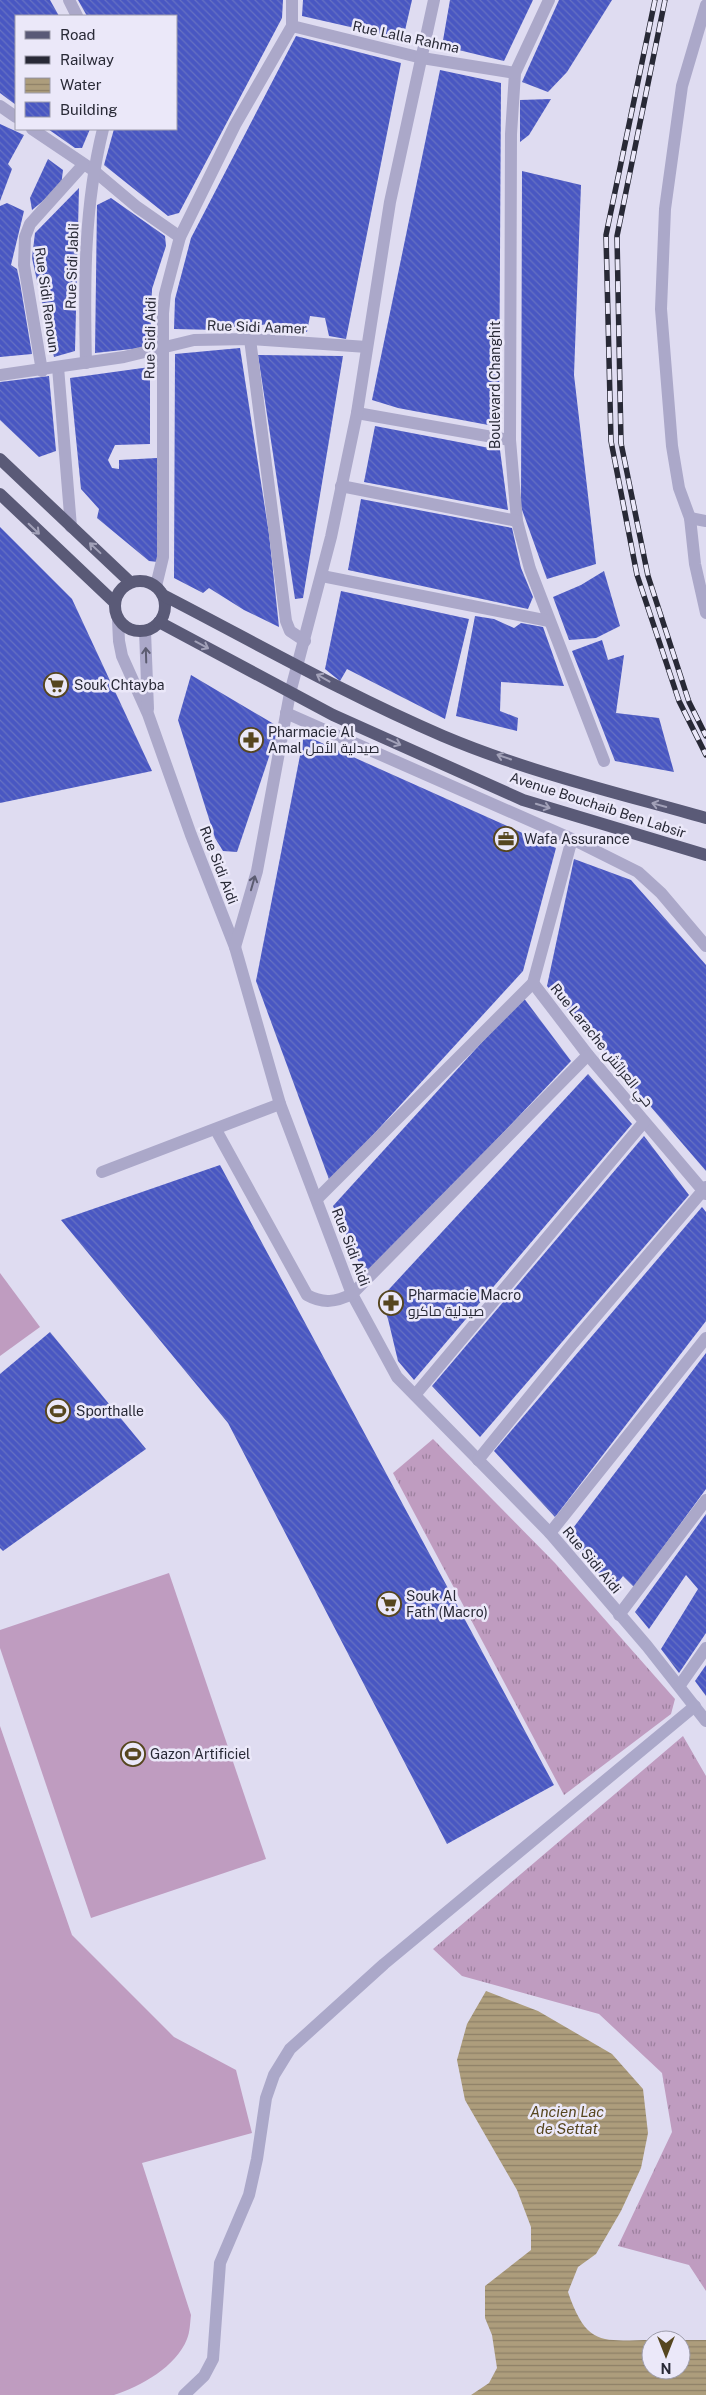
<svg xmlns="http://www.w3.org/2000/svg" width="706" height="2395" viewBox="0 0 706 2395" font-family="'Public Sans',Cairo,sans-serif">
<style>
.grass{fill:url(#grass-tufts)}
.pitch{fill:#bf9cc0}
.water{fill:url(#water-rules)}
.building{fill:url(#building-back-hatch)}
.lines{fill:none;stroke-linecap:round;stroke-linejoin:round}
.street{stroke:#aba8c9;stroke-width:12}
.primary{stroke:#5a5a77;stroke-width:12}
.rail-casing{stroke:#282936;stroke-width:5.5}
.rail{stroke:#ebe8f9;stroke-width:4;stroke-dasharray:11;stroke-linecap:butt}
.oneway{stroke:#a2a1b8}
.oneway2{stroke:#5c5c71}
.labels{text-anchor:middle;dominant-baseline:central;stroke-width:5;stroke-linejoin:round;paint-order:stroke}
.street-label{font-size:14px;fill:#282936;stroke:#ebe8f9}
.poi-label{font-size:14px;fill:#282936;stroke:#ebe8f9;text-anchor:start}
.water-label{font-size:15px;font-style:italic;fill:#56461f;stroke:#ebe8f9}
</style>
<defs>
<pattern id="grass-tufts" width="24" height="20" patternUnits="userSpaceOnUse" patternTransform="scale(1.25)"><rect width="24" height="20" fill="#bf9cc0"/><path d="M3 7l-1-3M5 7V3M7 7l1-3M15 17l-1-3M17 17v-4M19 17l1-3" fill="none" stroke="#9b7f9d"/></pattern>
<pattern id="water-rules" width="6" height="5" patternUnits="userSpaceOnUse" patternTransform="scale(1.25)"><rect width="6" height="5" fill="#ad9d7c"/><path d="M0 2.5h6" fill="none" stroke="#8d8066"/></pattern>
<pattern id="building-back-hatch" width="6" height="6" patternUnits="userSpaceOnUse" patternTransform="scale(1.25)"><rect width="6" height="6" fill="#4957c2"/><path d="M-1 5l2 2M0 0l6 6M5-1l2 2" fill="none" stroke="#6671c2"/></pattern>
</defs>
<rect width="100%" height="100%" fill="#dfdcf1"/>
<g class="grass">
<polygon points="433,1439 555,1563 675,1699 671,1714 564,1795 393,1473"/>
<polygon points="683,1736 706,1776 706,2291 689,2265 618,2246 672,2132 662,2073 599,2014 462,1976 433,1949"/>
</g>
<g class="pitch">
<polygon points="0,1273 40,1327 0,1356"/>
<polygon points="169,1573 266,1859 91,1918 0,1648 0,1630"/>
<path d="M0 1726 72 1935 174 2037 236 2070 252 2133 142 2163 191 2315C190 2323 190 2332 187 2339 176 2367 141 2386 114 2395H0Z"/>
</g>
<path class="water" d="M486 1991 538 2011 612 2054 643 2089 648 2133 641 2168 621 2211 596 2254 578 2267 568 2292C588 2351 605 2339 659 2340H651V2370H681V2340H706V2395H471L489 2383 497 2368 492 2335 485 2318V2286L531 2250V2227L517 2190 465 2100 457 2060 467 2024Z"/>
<g class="building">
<polygon points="0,0 50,0 59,16 16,16 16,105 0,93"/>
<polygon points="78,0 283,0 282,18 179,213 168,216 104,165 114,129 176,129 176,16 87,16"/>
<polygon points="303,0 412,0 403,39 302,16"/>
<polygon points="450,0 533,0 504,61 442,46"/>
<polygon points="559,0 612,0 567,72 548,92 522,82"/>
<polygon points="296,36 401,63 346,339 329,336 325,318 310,316 307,332 283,332 278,323 218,330 174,329 175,299 191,238"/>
<polygon points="440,70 501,83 499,427 398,408 372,400"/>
<polygon points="551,99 529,135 520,142 520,100"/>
<polygon points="0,124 24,135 8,164 12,169 0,201"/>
<polygon points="48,129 90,129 82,148 75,148"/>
<polygon points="48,159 63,170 61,186 32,210 30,198"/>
<polygon points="522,171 581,185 574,375 596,564 547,579 521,507"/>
<polygon points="79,188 75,351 54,357 32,258 35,233"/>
<polygon points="111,198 165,236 166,246 152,289 150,347 95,353 97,205"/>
<polygon points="7,203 24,211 11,265 17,269 20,283 32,354 0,357 0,206"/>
<polygon points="240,348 269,534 279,627 244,610 209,588 203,593 174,578 175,354"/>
<polygon points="258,355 343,356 303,598 295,599"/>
<polygon points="150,367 150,444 115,445 108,460 112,468 119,469 119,460 157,458 158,562 149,561 97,518 99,509 81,489 70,378"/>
<polygon points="49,376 56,451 39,457 0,420 0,382"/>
<polygon points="375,426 500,450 508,510 364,482"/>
<polygon points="361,499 512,528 521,568 533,597 528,609 348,570"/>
<polygon points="0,527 72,599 152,771 0,803"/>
<polygon points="604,571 620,626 596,638 569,640 553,597 581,585"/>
<polygon points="341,591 469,619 445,719 347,669 340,681 325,669"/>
<polygon points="475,616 494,619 514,628 521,623 543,627 564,686 501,682 500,711 518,718 517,731 456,716"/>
<polygon points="602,640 608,660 624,655 616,713 659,718 674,772 615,761 572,651"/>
<polygon points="191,675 279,727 237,852 223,851 215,838 178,720"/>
<polygon points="304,735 556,848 523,971 330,1182 256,981"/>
<polygon points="574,859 631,880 706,965 706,1171 547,986"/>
<polygon points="523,997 571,1061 366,1278 333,1206"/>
<polygon points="588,1074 632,1124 414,1380 398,1361 388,1319 380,1299"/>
<polygon points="644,1136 689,1195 480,1437 432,1386"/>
<polygon points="220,1165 554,1785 447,1844 228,1423 61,1220"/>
<polygon points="702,1207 706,1212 706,1321 555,1517 494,1451"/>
<polygon points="50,1332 146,1449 3,1551 0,1548 0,1374"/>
<polygon points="706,1353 706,1489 634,1587 623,1576 612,1590 567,1536"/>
<polygon points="706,1514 706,1633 679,1673 661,1649 698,1589 686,1575 649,1629 635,1612"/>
<polygon points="706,1665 706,1696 695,1681"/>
</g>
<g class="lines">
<g class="street">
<polyline points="69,0 77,16"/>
<polyline points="549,0 515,73 511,134 510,440 517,521 530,569 604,761"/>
<polyline points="706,5 682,86 665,209 661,309 672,446 679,488 690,518 695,564 706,613"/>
<polyline points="292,26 422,58 515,73"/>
<polyline points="0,106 16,117"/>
<polyline points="32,129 93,170 137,207 180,237"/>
<polyline points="250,339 286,621 290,631 305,641"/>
<path d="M86 363C84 283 84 206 103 129"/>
<polyline points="58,367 71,527"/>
<polyline points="42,371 24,265 25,237 30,224 83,165"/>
<polyline points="0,375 124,357 194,340 250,339 367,347"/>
<polyline points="357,413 510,440"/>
<polyline points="341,486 517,521"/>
<polyline points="690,518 706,521"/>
<polyline points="322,576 549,621"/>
<polyline points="156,586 163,557 163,313 165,294 180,237 235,125 292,26 292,0"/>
<polyline points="118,620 119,641 122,656 148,714 191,835 235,947 280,1104 352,1294 397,1377 550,1533 647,1646 706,1721"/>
<polyline points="145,631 148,709"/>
<polyline points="286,713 572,839 638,872 661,893 706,946"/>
<polyline points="235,947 257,871 290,693 331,537 357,413 390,202 434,0"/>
<polyline points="533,983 588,1055 706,1194"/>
<path d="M216 1130 307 1295C323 1304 336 1302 352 1294L588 1055"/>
<polyline points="102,1172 280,1104"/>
<polyline points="317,1199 533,983 572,839"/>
<polyline points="415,1395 644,1122"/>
<polyline points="478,1460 573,1343 706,1187"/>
<polyline points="550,1533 706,1338"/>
<polyline points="619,1615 706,1500"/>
<polyline points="680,1685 706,1648"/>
<polyline points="184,2395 204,2376 213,2359 220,2263 249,2195 257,2159 266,2098 274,2075 290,2049 384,1964 695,1706"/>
</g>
<g class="primary">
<polyline points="0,459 130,582"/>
<polyline points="0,494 114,602"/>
<circle cx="140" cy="606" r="25"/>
<path d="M163 595C256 643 347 695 443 736 528 772 618 793 706 818"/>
<polyline points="159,622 333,715 523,800 706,855"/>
</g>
<defs>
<g id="rail">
<polyline points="655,0 606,235 611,441 637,575 679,701 706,755"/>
<polyline points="665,0 617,236 621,443 648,576 689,702 706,736"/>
</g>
</defs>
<use href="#rail" class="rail-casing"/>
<use href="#rail" class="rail"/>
</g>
<defs><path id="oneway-shaft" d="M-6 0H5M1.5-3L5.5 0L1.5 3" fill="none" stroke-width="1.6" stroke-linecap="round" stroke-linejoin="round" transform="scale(1.25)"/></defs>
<g class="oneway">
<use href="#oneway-shaft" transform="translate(34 529) rotate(44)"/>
<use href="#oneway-shaft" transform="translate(95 548) rotate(-137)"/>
<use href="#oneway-shaft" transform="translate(202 645) rotate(28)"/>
<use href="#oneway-shaft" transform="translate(323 678) rotate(-151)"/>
<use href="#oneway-shaft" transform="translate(394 742) rotate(24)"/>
<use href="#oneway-shaft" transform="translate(504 757) rotate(-161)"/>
<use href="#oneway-shaft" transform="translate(659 805) rotate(-165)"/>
<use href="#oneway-shaft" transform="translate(543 806) rotate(17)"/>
</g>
<g class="oneway2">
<use href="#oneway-shaft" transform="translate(146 655) rotate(-92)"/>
<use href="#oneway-shaft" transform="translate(253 883) rotate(-74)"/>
</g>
<defs>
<symbol id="supermarket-ring" viewBox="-11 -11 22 22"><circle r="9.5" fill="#ebe8f9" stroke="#56461f" stroke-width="1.5"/><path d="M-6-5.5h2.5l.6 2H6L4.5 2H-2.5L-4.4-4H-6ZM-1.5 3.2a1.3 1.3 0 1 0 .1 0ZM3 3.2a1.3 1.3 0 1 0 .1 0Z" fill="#56461f"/></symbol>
<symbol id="pharmacy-ring" viewBox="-11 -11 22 22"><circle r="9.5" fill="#ebe8f9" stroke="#56461f" stroke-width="1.5"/><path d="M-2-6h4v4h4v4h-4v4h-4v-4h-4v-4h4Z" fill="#56461f"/></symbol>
<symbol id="office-ring" viewBox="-11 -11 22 22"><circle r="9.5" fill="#ebe8f9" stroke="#56461f" stroke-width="1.5"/><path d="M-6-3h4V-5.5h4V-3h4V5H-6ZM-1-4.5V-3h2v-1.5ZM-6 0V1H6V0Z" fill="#56461f"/></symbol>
<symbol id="stadium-ring" viewBox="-11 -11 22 22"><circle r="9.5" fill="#ebe8f9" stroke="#56461f" stroke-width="1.5"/><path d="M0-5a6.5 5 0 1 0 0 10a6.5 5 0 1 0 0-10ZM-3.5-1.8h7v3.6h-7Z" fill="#56461f"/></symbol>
</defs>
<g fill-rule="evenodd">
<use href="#supermarket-ring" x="42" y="671" width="28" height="28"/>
<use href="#pharmacy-ring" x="237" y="726" width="28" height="28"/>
<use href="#office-ring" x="492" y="825" width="28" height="28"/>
<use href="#pharmacy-ring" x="377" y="1289" width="28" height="28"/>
<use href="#stadium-ring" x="44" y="1397" width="28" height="28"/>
<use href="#supermarket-ring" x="375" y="1590" width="28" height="28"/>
<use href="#stadium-ring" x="119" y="1740" width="28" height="28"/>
</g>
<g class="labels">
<g class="street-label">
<text transform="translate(406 37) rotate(12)">Rue Lalla Rahma</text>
<text transform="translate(72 266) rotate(-88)">Rue Sidi Jabli</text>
<text transform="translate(47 300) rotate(82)">Rue Sidi Renoun</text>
<text transform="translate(257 327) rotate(2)">Rue Sidi Aamer</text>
<text transform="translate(150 338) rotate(-89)">Rue Sidi Aidi</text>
<text transform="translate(495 385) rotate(-90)">Boulevard Changhit</text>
<text transform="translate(598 805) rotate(18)">Avenue Bouchaib Ben Labsir</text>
<text transform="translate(219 865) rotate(69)">Rue Sidi Aidi</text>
<text transform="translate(602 1045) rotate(51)">Rue Larache حي العرائش</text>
<text transform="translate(351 1247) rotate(69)">Rue Sidi Aidi</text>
<text transform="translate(592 1560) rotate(50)">Rue Sidi Aidi</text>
</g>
<g class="poi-label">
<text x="74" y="685">Souk Chtayba</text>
<text x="268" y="732">Pharmacie Al<tspan x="268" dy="16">Amal صيدلية الأمل</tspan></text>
<text x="524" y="839">Wafa Assurance</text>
<text x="408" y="1295">Pharmacie Macro<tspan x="408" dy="16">صيدلية ماكرو</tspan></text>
<text x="76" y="1411">Sporthalle</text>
<text x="406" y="1596">Souk Al<tspan x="406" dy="16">Fath (Macro)</tspan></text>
<text x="150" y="1754">Gazon Artificiel</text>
</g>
<g class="water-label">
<text x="567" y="2111">Ancien Lac<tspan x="567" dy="17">de Settat</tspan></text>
</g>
</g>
<rect x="15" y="15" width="162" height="115" fill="#ebe8f9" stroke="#9d9cab"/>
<rect x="25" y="31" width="25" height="8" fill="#5a5a77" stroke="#9d9cab"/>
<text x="60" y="40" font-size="15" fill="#282936">Road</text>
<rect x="25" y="56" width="25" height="8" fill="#282936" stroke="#9d9cab"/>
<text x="60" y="65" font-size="15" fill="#282936">Railway</text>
<rect x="25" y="78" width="25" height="15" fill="url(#water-rules)" stroke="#9d9cab"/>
<text x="60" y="90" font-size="15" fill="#282936">Water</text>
<rect x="25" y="102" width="25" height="15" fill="url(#building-back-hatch)" stroke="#9d9cab"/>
<text x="60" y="115" font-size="15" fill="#282936">Building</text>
<g transform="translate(666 2355) rotate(180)"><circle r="24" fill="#ebe8f9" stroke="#9d9cab"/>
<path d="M0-4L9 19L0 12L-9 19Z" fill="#56461f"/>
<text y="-8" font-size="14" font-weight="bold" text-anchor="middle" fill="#282936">N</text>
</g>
</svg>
